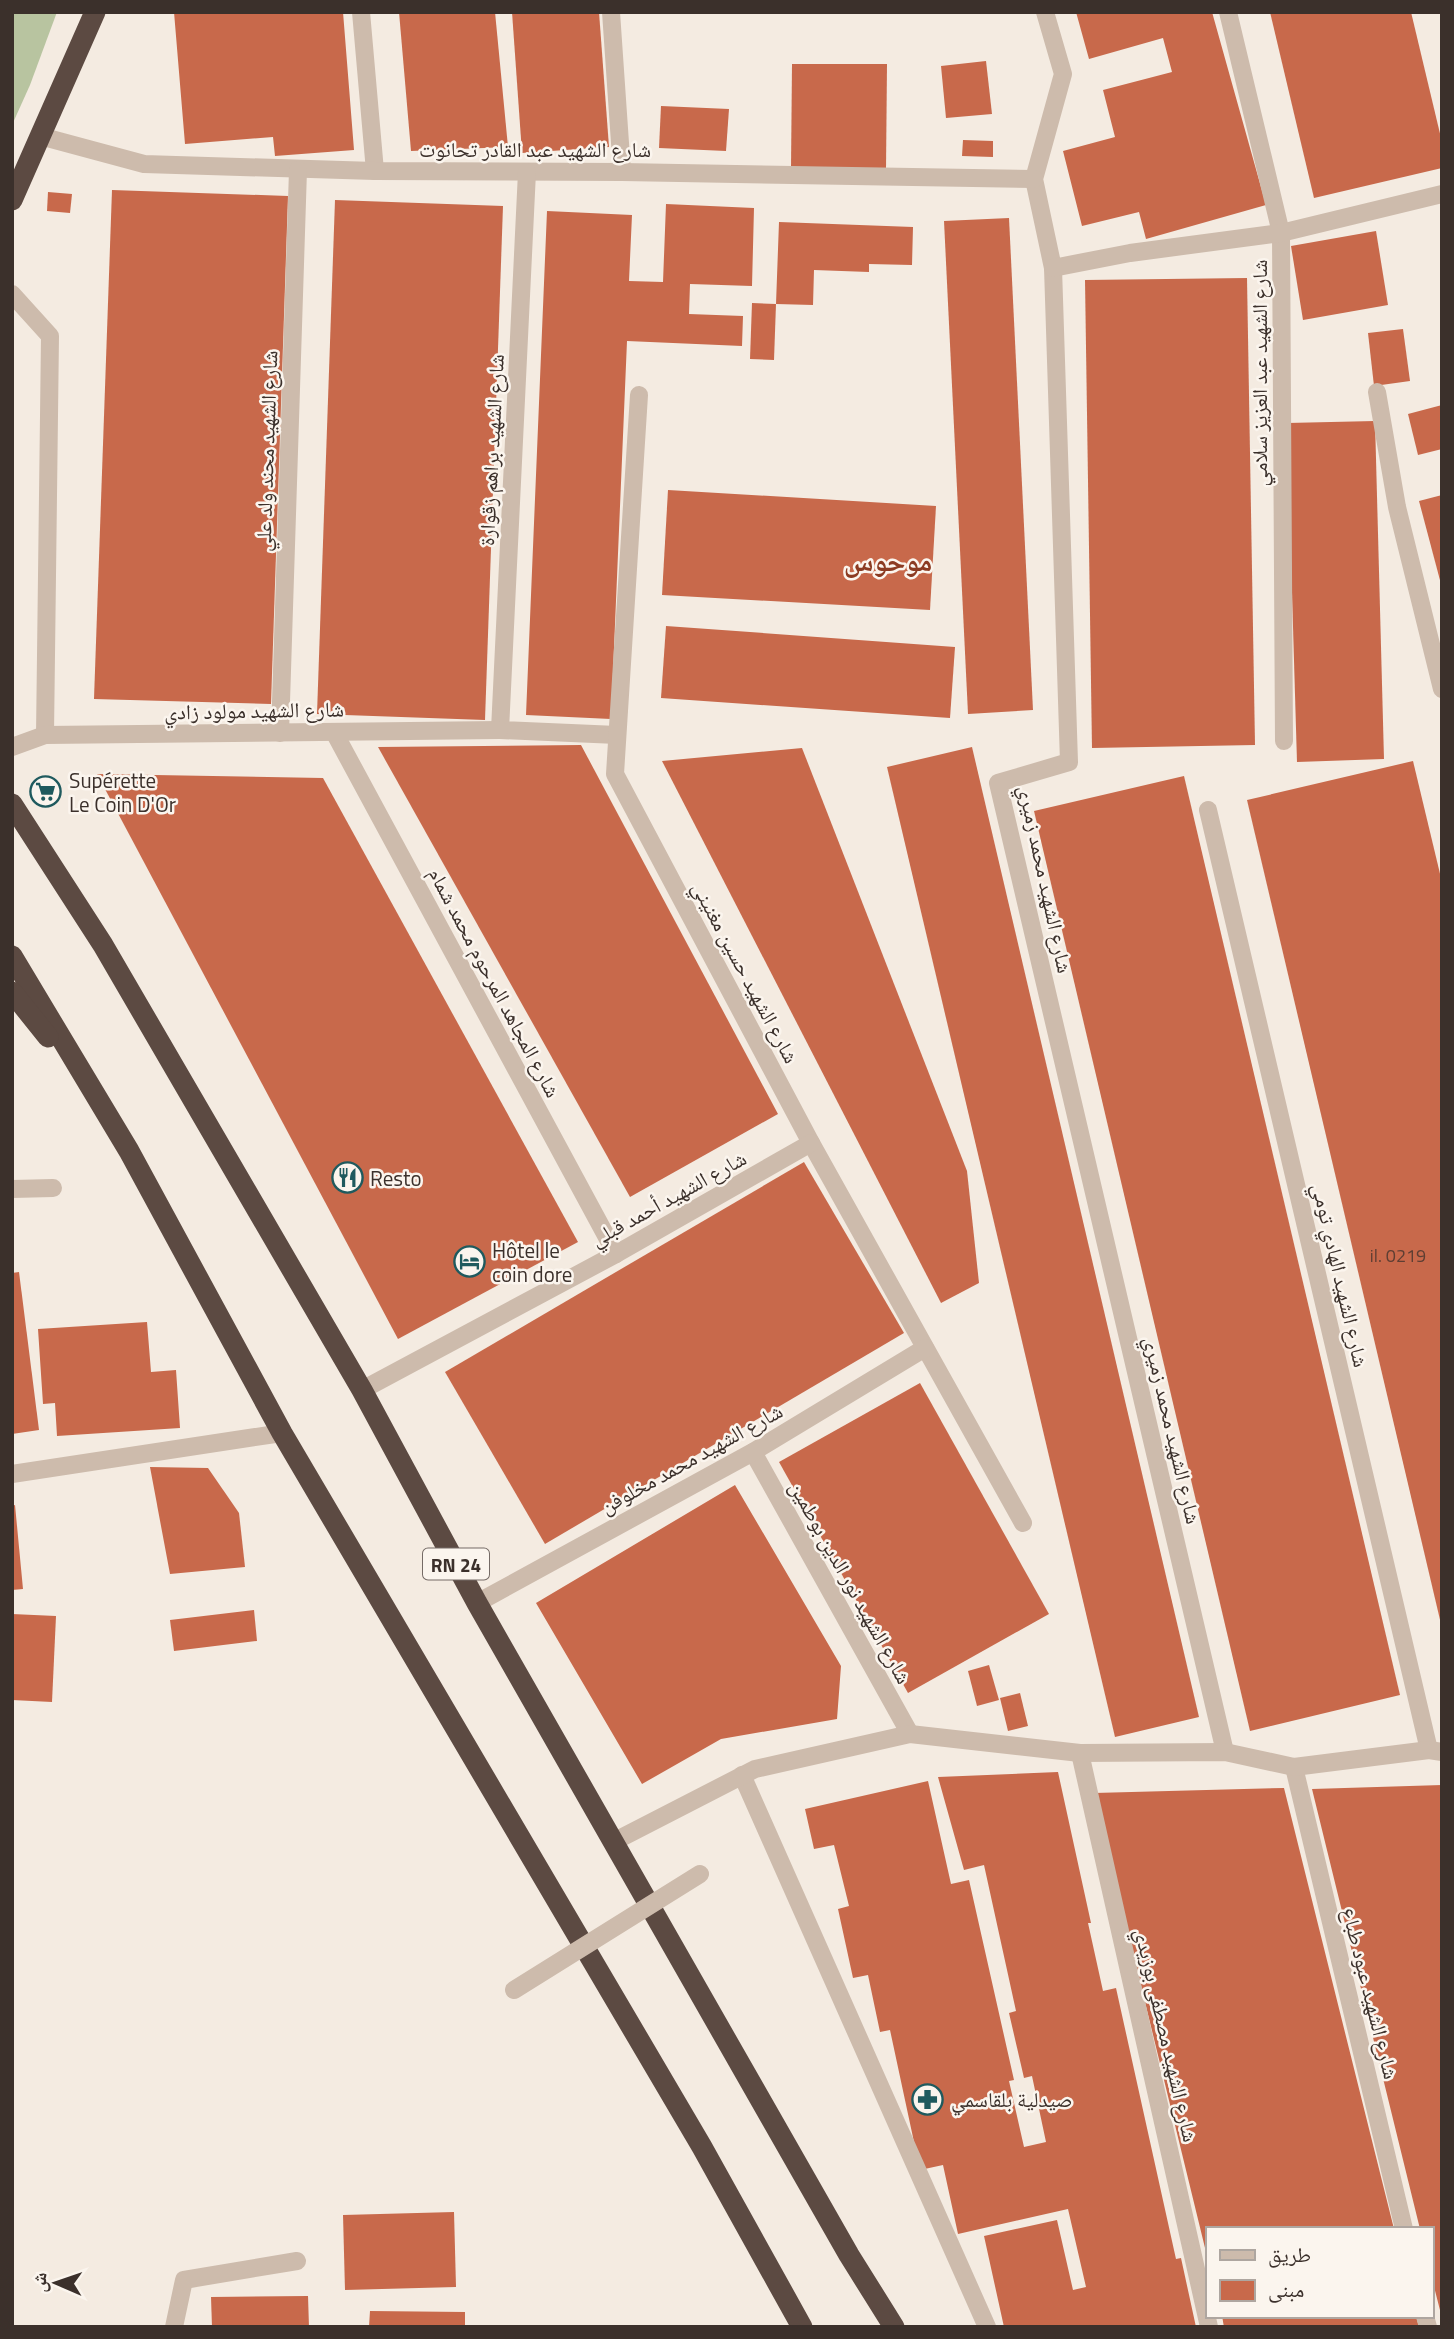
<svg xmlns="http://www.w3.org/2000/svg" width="1454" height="2339" viewBox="0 0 1454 2339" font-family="'Titillium Web','Noto Naskh Arabic',sans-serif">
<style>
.green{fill:#b8c4a0}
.building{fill:#c8694b}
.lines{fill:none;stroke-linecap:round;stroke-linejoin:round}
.minor{stroke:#cdbbac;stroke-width:18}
.highway{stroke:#5c4a42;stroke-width:21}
.minor-bridge{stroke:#cdbbac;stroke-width:18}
.labels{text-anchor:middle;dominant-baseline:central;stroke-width:5;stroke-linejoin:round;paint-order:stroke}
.number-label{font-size:18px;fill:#5e3e33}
.shield{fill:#fbf5ee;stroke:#756b66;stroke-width:2}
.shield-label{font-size:19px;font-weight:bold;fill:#3b302b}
.street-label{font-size:21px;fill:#3b302b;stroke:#fbf5ee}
.poi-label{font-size:21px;fill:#3b302b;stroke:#fbf5ee;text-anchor:start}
.district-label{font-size:28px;font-weight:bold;fill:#8c3b22;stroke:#fbf5ee}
</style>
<rect width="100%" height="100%" fill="#f4ebe1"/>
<polygon class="green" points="12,12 57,12 30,85 12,125"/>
<g class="building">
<polygon points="174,12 343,12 354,150 275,156 273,137 185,144"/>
<polygon points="399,12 495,12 508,147 411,151"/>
<polygon points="512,12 599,12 609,147 522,153"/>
<polygon points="1076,12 1212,12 1266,205 1146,239 1139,212 1082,226 1063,151 1115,137 1103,90 1172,72 1163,38 1089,59"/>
<polygon points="1270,12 1411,12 1442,142 1442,168 1314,198"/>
<polygon points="986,61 992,114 946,118 941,66"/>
<polygon points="792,64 887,64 886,169 791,168"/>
<polygon points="661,106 729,109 726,151 659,148"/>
<polygon points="963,140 993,141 993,157 962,156"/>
<polygon points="112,190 288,196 271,704 94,699"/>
<polygon points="48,192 72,194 70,213 47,211"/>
<polygon points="335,200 503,206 485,720 317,714"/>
<polygon points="666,204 754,208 752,286 690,284 689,314 743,316 742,346 627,341 611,719 526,715 547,211 632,215 629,281 663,282"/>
<polygon points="1009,218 1033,710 968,714 944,221"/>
<polygon points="779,222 913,227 912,265 869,264 869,272 814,270 813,305 776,304"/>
<polygon points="1376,231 1388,305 1303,320 1291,246"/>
<polygon points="1247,278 1255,745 1092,748 1085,280"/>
<polygon points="752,303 776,304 774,360 750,359"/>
<polygon points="1403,329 1410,381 1374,386 1368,333"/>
<polygon points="1442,405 1442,449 1418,455 1408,414"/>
<polygon points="1375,421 1384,759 1297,762 1287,423"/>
<polygon points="668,490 936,506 930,610 662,595"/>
<polygon points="1442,495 1442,584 1441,584 1419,501"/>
<polygon points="666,626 955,647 950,718 661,698"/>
<polygon points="581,745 778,1114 630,1197 378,747"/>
<polygon points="972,747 1199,1717 1115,1737 887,767"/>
<polygon points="802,748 967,1171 979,1283 941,1303 662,761"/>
<polygon points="1413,761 1442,882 1441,1624 1247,800"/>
<polygon points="97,774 323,778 578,1242 398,1339"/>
<polygon points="1184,776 1400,1695 1250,1731 1034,811"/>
<polygon points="804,1162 904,1333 545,1544 445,1372"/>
<polygon points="19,1272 39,1430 12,1434 12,1273"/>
<polygon points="147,1322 151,1372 176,1370 180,1428 57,1436 55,1403 43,1404 38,1329"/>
<polygon points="920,1383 1049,1614 908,1693 779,1462"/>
<polygon points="150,1467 208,1468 239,1513 245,1567 170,1574"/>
<polygon points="735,1485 841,1666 837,1719 721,1739 642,1784 536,1603"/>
<polygon points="15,1505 23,1589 12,1590 12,1506"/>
<polygon points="254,1610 257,1641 174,1651 170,1620"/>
<polygon points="12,1614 56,1616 52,1702 12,1700"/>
<polygon points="989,1665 999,1700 977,1706 968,1671"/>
<polygon points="1020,1693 1028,1726 1008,1731 1000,1698"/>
<polygon points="1058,1772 1091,1923 1088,1923 1103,1991 1116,1988 1176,2259 1181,2258 1196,2327 1004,2327 984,2236 1057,2220 1073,2290 1086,2287 1068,2209 958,2234 943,2165 920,2170 890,2030 880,2032 868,1975 853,1978 838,1909 849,1906 834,1845 814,1849 805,1809 928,1781 951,1884 969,1880 1014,2080 1009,2081 1024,2147 1046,2142 1032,2076 1024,2078 1009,2013 1016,2011 984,1865 964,1870 938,1777"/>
<polygon points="1442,1785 1442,2314 1441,2314 1431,2275 1431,2229 1420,2229 1312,1789"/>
<polygon points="1284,1788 1394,2229 1207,2229 1206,2252 1094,1793"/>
<polygon points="454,2212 456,2287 345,2290 343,2215"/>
<polygon points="308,2296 309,2327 212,2327 211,2297"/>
<polygon points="370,2311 465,2312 465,2327 369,2327"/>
<polygon points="1222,2316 1416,2316 1419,2327 1224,2327"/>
</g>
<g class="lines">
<g class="minor">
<polyline points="361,12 375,171"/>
<polyline points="611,12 622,172"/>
<polyline points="1045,12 1063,74 1034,179 1053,268 1069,762 998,783 1225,1752"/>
<polyline points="1228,12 1281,233 1284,741"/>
<polyline points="40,136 144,164 375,171 622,172 1034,179"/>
<polyline points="527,172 500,730 617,735"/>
<polyline points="1053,268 1130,253 1281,233 1442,194"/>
<polyline points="12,294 50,336 45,735"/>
<polyline points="1377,392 1397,507 1442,689"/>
<polyline points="639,395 615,774 811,1143 1023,1523"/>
<polyline points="334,732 616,1254"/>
<polyline points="280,733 298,170"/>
<polyline points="12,747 45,735 499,730"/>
<polyline points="1208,810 1429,1750"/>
<polyline points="12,1189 53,1188"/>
<polyline points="362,1390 616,1254 811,1143"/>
<polyline points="753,1452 910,1734"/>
<polyline points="12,1474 282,1433"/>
<polyline points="477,1603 753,1452 925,1348"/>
<polyline points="1080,1753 1209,2327"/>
<polyline points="1294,1767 1404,2229"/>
<polyline points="742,1775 987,2327"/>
<polyline points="613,1842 755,1769 910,1734 1080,1753 1225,1752 1294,1767 1429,1750 1442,1752"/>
<polyline points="1425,2316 1428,2327"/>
<polyline points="174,2327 184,2280 297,2261"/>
</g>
<g class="highway">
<polyline points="12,200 95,12"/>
<polyline points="12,804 103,945 362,1390 477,1603 849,2255 894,2327"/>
<polyline points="12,956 129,1151 282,1433 702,2147 802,2327"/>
<polyline points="12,992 48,1037"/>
</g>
<polyline class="minor-bridge" points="514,1990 700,1874"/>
</g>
<defs>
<symbol id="supermarket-ring" viewBox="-11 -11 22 22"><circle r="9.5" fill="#fbf5ee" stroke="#1f5a5e" stroke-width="1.5"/><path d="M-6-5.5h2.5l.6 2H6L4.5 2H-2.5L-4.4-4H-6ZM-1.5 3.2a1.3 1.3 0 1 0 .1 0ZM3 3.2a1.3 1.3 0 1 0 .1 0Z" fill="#1f5a5e"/></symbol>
<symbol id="restaurant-ring" viewBox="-11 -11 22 22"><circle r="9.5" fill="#fbf5ee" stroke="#1f5a5e" stroke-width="1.5"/><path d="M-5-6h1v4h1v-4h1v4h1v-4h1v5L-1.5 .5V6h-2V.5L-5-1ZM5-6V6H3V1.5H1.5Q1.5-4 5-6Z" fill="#1f5a5e"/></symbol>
<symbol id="hotel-ring" viewBox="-11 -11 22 22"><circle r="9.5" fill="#fbf5ee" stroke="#1f5a5e" stroke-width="1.5"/><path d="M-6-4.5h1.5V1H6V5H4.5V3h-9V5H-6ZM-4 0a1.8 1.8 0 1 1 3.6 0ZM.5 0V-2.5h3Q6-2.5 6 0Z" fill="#1f5a5e"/></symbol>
<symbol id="pharmacy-ring" viewBox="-11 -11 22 22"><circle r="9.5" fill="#fbf5ee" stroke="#1f5a5e" stroke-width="1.5"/><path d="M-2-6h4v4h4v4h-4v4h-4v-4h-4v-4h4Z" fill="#1f5a5e"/></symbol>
</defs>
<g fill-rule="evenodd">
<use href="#supermarket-ring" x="28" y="774" width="35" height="35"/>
<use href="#restaurant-ring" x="330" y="1160" width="35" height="35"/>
<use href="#hotel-ring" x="452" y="1244" width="35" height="35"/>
<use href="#pharmacy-ring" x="910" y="2082" width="35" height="35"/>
</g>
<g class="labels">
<g class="number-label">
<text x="1398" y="1255">il. 0219</text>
</g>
<rect class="shield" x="423" y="1548.5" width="66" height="31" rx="5"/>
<g class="shield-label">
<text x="456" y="1564">RN 24</text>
</g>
<g class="street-label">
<text x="535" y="149">شارع الشهيد عبد القادر تحانوت</text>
<text transform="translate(1259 373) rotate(-90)">شارع الشهيد عبد العزيز سلامي</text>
<text transform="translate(491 450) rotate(-87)">شارع الشهيد براهم زقوارة</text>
<text transform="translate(266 451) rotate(-88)">شارع الشهيد محند ولد علي</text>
<text transform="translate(254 710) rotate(-1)">شارع الشهيد مولود زادي</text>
<text transform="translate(1046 879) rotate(78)">شارع الشهيد محمد زميري</text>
<text transform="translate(746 972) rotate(62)">شارع الشهيد حسين مغنيني</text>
<text transform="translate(495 982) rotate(62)">شارع المجاهد المرحوم محمد شمام</text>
<text transform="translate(668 1198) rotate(-29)">شارع الشهيد أحمد قبلي</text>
<text transform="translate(1341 1275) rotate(77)">شارع الشهيد الهادي تومي</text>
<text transform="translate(1173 1430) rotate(77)">شارع الشهيد محمد زميري</text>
<text transform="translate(691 1458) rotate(-29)">شارع الشهيد محمد مخلوفن</text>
<text transform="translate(851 1582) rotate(61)">شارع الشهيد نور الدين بوطمين</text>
<text transform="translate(1371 1993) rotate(76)">شارع الشهيد عبود طباع</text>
<text transform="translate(1167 2035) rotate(77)">شارع الشهيد مصطفى بوزيدي</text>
</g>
<g class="poi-label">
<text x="69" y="780">Supérette<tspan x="69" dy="24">Le Coin D'Or</tspan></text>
<text x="370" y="1178">Resto</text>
<text x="492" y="1250">Hôtel le<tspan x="492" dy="24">coin dore</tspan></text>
<text x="951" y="2099">صيدلية بلقاسمي</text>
</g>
<g class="district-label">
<text x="888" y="560">موحوس</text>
</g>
</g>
<rect width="1454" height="2339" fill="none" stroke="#3b302b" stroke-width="28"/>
<rect x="1206" y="2227" width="228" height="91" fill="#fbf5ee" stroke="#aea6a0" stroke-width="2"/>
<rect x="1220" y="2250" width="35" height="10" fill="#cdbbac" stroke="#aea6a0" stroke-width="2"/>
<text x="1268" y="2262" font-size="21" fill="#3b302b">طريق</text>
<rect x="1220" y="2280" width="35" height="21" fill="#c8694b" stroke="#aea6a0" stroke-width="2"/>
<text x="1268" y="2297" font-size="21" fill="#3b302b">مبنى</text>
<g transform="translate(56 2283) rotate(272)" stroke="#fbf5ee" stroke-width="5" paint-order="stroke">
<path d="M0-5L12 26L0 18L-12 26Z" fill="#3b302b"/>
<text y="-10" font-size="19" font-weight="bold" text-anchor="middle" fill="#3b302b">ش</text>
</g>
</svg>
